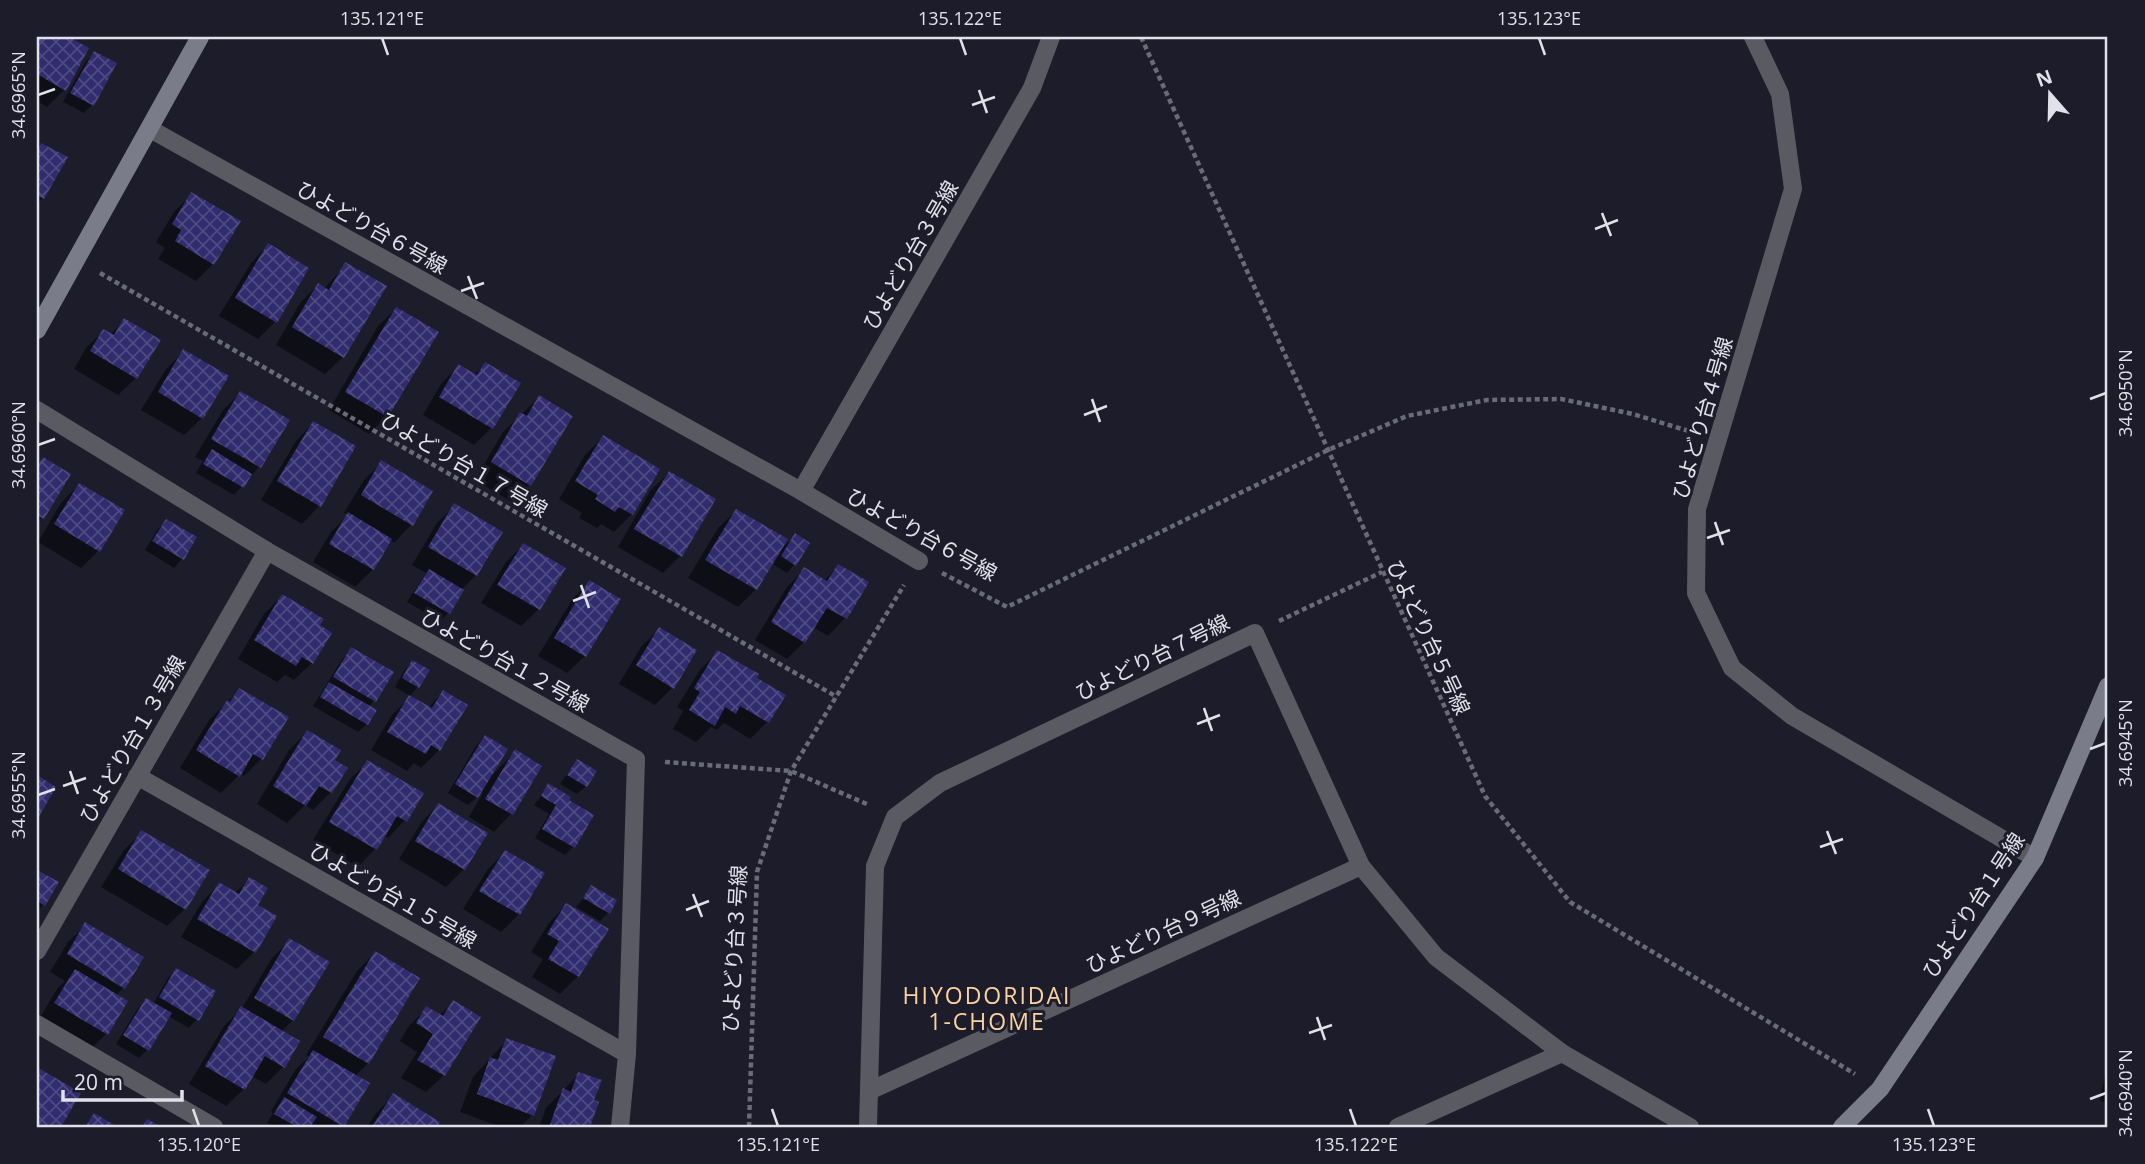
<svg xmlns="http://www.w3.org/2000/svg" width="2145" height="1164" viewBox="0 0 2145 1164" font-family="'Open Sans','Noto Sans JP',sans-serif">
<style>
.shadow{fill:#0007}
.building{fill:url(#building-cross-hatch)}
.lines{fill:none;stroke-linecap:round;stroke-linejoin:round}
.path{stroke:#6a6b78;stroke-width:4.5;stroke-dasharray:5 3.5;stroke-linecap:butt}
.street{stroke:#5a5a62;stroke-width:18}
.secondary{stroke:#7b7c89;stroke-width:18}
.ticks{fill:none;stroke:#e0e1eb;stroke-width:2.5}
.labels{text-anchor:middle;dominant-baseline:central;stroke-width:6;stroke-linejoin:round;paint-order:stroke}
.street-label{font-size:21px;fill:#e0e1eb;stroke:#1c1c2b}
.neighbourhood-label{font-size:23px;letter-spacing:2px;fill:#fbd29f;stroke:#1c1c2b}
.neatline{fill:none;stroke:#e0e1eb;stroke-width:2.5}
.ticks-label{font-size:18px;text-anchor:middle;fill:#e0e1eb}
</style>
<defs>
<pattern id="building-cross-hatch" width="8" height="8" patternUnits="userSpaceOnUse" patternTransform="scale(1.75)"><rect width="8" height="8" fill="#312c6e"/><path d="M0 0l8 8M0 8l8-8" fill="none" stroke="#4f4a83"/></pattern>
</defs>
<rect width="100%" height="100%" fill="#1c1c2b"/>
<g class="shadow">
<polygon points="37,37 65,37 87,49 65,89 47,107 37,101"/>
<polygon points="95,53 92,105 84,113 63,102 86,61"/>
<polygon points="41,145 43,198 37,204 37,150"/>
<polygon points="192,194 213,264 196,281 158,259 165,248 156,242 174,212"/>
<polygon points="268,245 275,322 258,339 219,316 251,263"/>
<polygon points="346,264 343,357 325,374 276,345 300,303 318,285 324,289"/>
<polygon points="396,309 436,333 387,416 369,434 329,410 378,326"/>
<polygon points="125,320 136,378 118,395 74,369 86,348 103,331 110,335"/>
<polygon points="184,351 202,418 184,435 141,410 166,369"/>
<polygon points="485,364 491,428 474,445 423,415 441,384 458,366 474,375"/>
<polygon points="240,393 259,467 234,495 196,473 203,461 195,457 223,410"/>
<polygon points="539,397 529,485 512,502 475,480 503,432"/>
<polygon points="313,423 354,447 319,506 302,524 261,500 296,441"/>
<polygon points="603,437 632,514 614,532 601,524 597,528 579,518 582,513 559,499 585,455"/>
<polygon points="43,459 69,474 37,524 37,465"/>
<polygon points="381,463 431,492 411,525 394,543 390,540 373,569 355,587 313,562 331,532 348,515 344,513 364,480"/>
<polygon points="669,473 680,556 663,573 618,547 651,490"/>
<polygon points="79,485 99,550 81,568 38,542 61,503"/>
<polygon points="455,505 476,575 461,590 448,613 440,621 407,602 426,573 412,565 437,523"/>
<polygon points="736,511 781,549 795,536 795,564 787,573 771,563 756,589 738,607 688,578 718,528"/>
<polygon points="166,521 195,538 182,559 174,568 145,550 158,529"/>
<polygon points="523,545 539,609 521,626 481,603 506,562"/>
<polygon points="838,566 867,583 845,618 828,636 813,627 804,642 787,659 755,640 787,587 805,569 824,581"/>
<polygon points="589,582 585,656 567,673 538,656 572,600"/>
<polygon points="282,596 318,626 312,663 294,680 285,675 277,682 238,659 264,614"/>
<polygon points="659,629 673,687 655,705 619,684 641,647"/>
<polygon points="352,649 392,673 369,707 367,724 358,732 313,706 343,658"/>
<polygon points="718,652 755,679 767,722 750,739 724,723 717,730 711,727 696,742 673,729 683,711 677,707 700,670"/>
<polygon points="412,662 418,687 410,696 395,687 404,671"/>
<polygon points="240,690 261,759 244,776 240,774 221,793 180,768 209,720"/>
<polygon points="443,692 466,706 439,750 421,768 414,763 407,771 371,750 392,715 410,697 428,708"/>
<polygon points="307,732 332,761 331,792 313,810 305,805 287,823 257,804 289,750"/>
<polygon points="485,737 492,775 515,752 540,767 511,814 494,832 469,817 484,791 468,805 448,793 476,746"/>
<polygon points="577,761 586,786 577,794 560,784"/>
<polygon points="368,762 405,820 388,838 383,835 375,849 358,867 313,840 350,779"/>
<polygon points="549,786 567,801 573,847 565,855 535,838 549,814 534,805"/>
<polygon points="438,805 485,833 464,869 446,887 399,859 421,823"/>
<polygon points="142,832 185,909 167,926 101,887 124,850"/>
<polygon points="505,852 543,874 519,914 501,932 463,909 488,869"/>
<polygon points="37,872 56,883 44,904 37,911"/>
<polygon points="249,879 255,906 254,952 237,969 181,937 202,902 220,884 235,893"/>
<polygon points="592,888 608,913 600,921 576,907"/>
<polygon points="566,905 578,976 560,994 532,977 543,959 531,952 549,923"/>
<polygon points="86,925 124,987 116,995 106,1034 89,1051 38,1021 57,989 65,981 50,972 68,942"/>
<polygon points="290,940 293,1020 281,1032 283,1067 266,1084 252,1076 244,1089 226,1106 189,1084 224,1026 242,1008 272,958"/>
<polygon points="375,953 418,979 368,1063 355,1076 342,1126 274,1127 267,1123 273,1113 271,1111 296,1069 309,1057 306,1055 357,971"/>
<polygon points="177,970 197,1019 189,1028 168,1016 147,1050 139,1058 116,1044 138,1008 147,1000 153,1004 168,978"/>
<polygon points="453,1002 444,1075 426,1092 401,1078 417,1052 400,1041 409,1026 427,1008 439,1016"/>
<polygon points="507,1040 532,1115 520,1127 501,1127 460,1112 473,1077"/>
<polygon points="2108,1059 2108,1103 2100,1101"/>
<polygon points="579,1074 592,1101 597,1103 588,1127 539,1127 546,1108"/>
<polygon points="393,1096 438,1122 435,1127 367,1127 376,1113"/>
</g>
<g class="building">
<polygon points="37,37 69,37 89,48 66,91 37,74"/>
<polygon points="94,51 117,63 94,106 70,93"/>
<polygon points="41,143 68,157 44,199 37,195 37,151"/>
<polygon points="191,192 241,221 214,265 175,241 181,230 172,224"/>
<polygon points="268,243 309,268 277,323 235,298"/>
<polygon points="345,262 387,286 344,358 292,327 318,283 329,290"/>
<polygon points="396,307 439,332 388,417 345,392"/>
<polygon points="124,318 161,340 137,379 90,351 103,329 114,335"/>
<polygon points="183,349 229,376 203,419 158,392"/>
<polygon points="485,362 521,383 493,429 439,397 458,364 477,375"/>
<polygon points="240,391 290,420 261,468 211,439"/>
<polygon points="539,395 573,416 531,486 491,462 520,412 527,416"/>
<polygon points="313,421 356,446 321,507 277,481"/>
<polygon points="603,435 660,469 633,515 619,507 615,512 595,499 598,495 575,481"/>
<polygon points="212,449 252,474 244,488 203,464"/>
<polygon points="43,457 71,474 44,519 37,515 37,467"/>
<polygon points="381,460 433,491 413,526 361,495"/>
<polygon points="669,471 716,499 682,557 634,529"/>
<polygon points="79,483 125,510 100,552 54,524"/>
<polygon points="454,503 503,532 477,576 428,547"/>
<polygon points="736,509 788,539 757,590 705,560"/>
<polygon points="348,512 392,539 374,570 329,544"/>
<polygon points="166,519 197,537 184,560 152,541"/>
<polygon points="795,533 810,543 796,566 781,556"/>
<polygon points="523,543 566,568 540,610 497,585"/>
<polygon points="838,564 869,582 847,619 827,608 805,643 771,622 804,567 827,581"/>
<polygon points="429,569 464,590 450,614 414,593"/>
<polygon points="589,580 621,599 586,657 554,638"/>
<polygon points="282,594 324,619 320,625 332,633 313,664 302,657 296,666 254,640"/>
<polygon points="659,627 697,650 674,689 636,665"/>
<polygon points="351,647 394,672 376,702 333,677"/>
<polygon points="717,650 759,674 757,678 786,695 769,723 740,706 736,714 725,707 715,726 689,710 700,692 694,688"/>
<polygon points="412,660 430,670 419,688 402,678"/>
<polygon points="329,682 377,710 368,725 320,697"/>
<polygon points="239,688 289,717 263,760 253,754 240,777 196,750 227,700 230,702"/>
<polygon points="443,690 468,705 440,751 431,745 426,754 387,732 409,695 432,708"/>
<polygon points="307,730 341,750 335,760 348,768 332,793 319,786 306,806 273,786"/>
<polygon points="485,735 508,749 478,798 455,784"/>
<polygon points="515,749 542,766 513,815 485,799"/>
<polygon points="577,759 597,771 587,787 567,775"/>
<polygon points="367,760 424,793 407,822 397,816 377,850 329,822"/>
<polygon points="37,775 56,787 37,820"/>
<polygon points="548,783 571,797 569,800 594,815 575,848 542,829 556,805 541,796"/>
<polygon points="438,803 488,833 465,870 415,841"/>
<polygon points="141,830 210,870 186,910 118,869"/>
<polygon points="505,850 545,873 520,915 479,891"/>
<polygon points="37,870 59,882 45,906 37,901"/>
<polygon points="249,877 268,888 258,905 277,916 256,953 197,919 219,882 239,894"/>
<polygon points="591,885 617,900 610,914 583,898"/>
<polygon points="566,903 609,929 579,977 548,959 559,941 547,934"/>
<polygon points="85,922 144,957 125,989 67,954"/>
<polygon points="289,938 330,962 294,1021 254,998"/>
<polygon points="375,951 420,978 369,1064 323,1037"/>
<polygon points="176,968 216,991 199,1021 159,997"/>
<polygon points="75,969 128,1001 108,1035 54,1003"/>
<polygon points="146,998 172,1013 149,1051 123,1035"/>
<polygon points="453,1000 481,1017 445,1076 417,1060 433,1034 416,1023 426,1006 443,1016"/>
<polygon points="241,1006 300,1041 285,1068 265,1056 245,1090 205,1066"/>
<polygon points="506,1038 556,1056 534,1116 477,1094 490,1057 498,1060"/>
<polygon points="313,1050 370,1083 344,1127 287,1093"/>
<polygon points="37,1067 81,1093 61,1127 37,1127"/>
<polygon points="578,1072 602,1080 594,1100 599,1102 590,1127 549,1127 563,1088 571,1092"/>
<polygon points="393,1093 440,1122 437,1127 372,1127"/>
<polygon points="284,1097 317,1117 310,1127 297,1127 274,1114"/>
<polygon points="94,1113 118,1127 85,1127"/>
<polygon points="147,1119 162,1127 142,1127"/>
</g>
<g class="lines">
<g class="path">
<polyline points="1141,37 1485,796 1570,902 1855,1074"/>
<polyline points="100,273 837,697"/>
<polyline points="942,573 1007,607 1328,450 1407,416 1487,400 1561,399 1633,414 1692,432"/>
<polyline points="1279,621 1382,572"/>
<polyline points="665,762 791,771 869,805"/>
<polyline points="749,1127 757,872 791,771 904,585"/>
</g>
<g class="street">
<polyline points="1753,37 1780,94 1793,189 1697,509 1696,593 1732,668 1792,716 2035,858"/>
<polyline points="150,129 801,491 919,561"/>
<polyline points="37,410 267,551 636,759 627,1054 620,1127"/>
<polyline points="801,491 1032,88 1051,37"/>
<polyline points="137,776 627,1054"/>
<polyline points="37,951 267,551"/>
<polyline points="37,1024 214,1127"/>
<polyline points="869,1091 1361,866"/>
<polyline points="868,1127 875,866 895,817 940,783 1255,633 1361,866 1436,957 1562,1053 1690,1127"/>
<polyline points="1398,1127 1562,1053"/>
</g>
<g class="secondary">
<polyline points="37,330 200,37"/>
<polyline points="1842,1127 1880,1089 2035,858 2108,686"/>
</g>
</g>
<path class="ticks" d="M382 38 388 55M960 38 966 55M1539 38 1545 55M979 90 987 113M38 95 55 89M972 105 995 97M1602 213 1611 236M1595 229 1618 220M468 276 477 299M461 291 484 283M1092 399 1100 422M2090 399 2106 393M1084 415 1107 406M38 445 55 439M1715 522 1723 545M1707 538 1730 530M581 585 589 608M573 601 596 592M1204 708 1212 731M1197 724 1220 715M2090 749 2106 743M70 771 78 794M63 786 86 778M38 795 55 789M1827 831 1836 854M1820 847 1843 839M693 894 702 917M686 910 709 901M1317 1017 1325 1040M1309 1033 1332 1025M2090 1099 2106 1093M193 1109 199 1126M772 1109 778 1126M1350 1109 1356 1126M1928 1109 1934 1126"/>
<g class="labels">
<g class="street-label">
<text transform="translate(372 227) rotate(29)">ひよどり台６号線</text>
<text transform="translate(910 255) rotate(-60)">ひよどり台３号線</text>
<text transform="translate(1702 418) rotate(-74)">ひよどり台４号線</text>
<text transform="translate(464 464) rotate(30)">ひよどり台１７号線</text>
<text transform="translate(922 534) rotate(29)">ひよどり台６号線</text>
<text transform="translate(1429 637) rotate(65)">ひよどり台５号線</text>
<text transform="translate(1152 657) rotate(-26)">ひよどり台７号線</text>
<text transform="translate(505 660) rotate(29)">ひよどり台１２号線</text>
<text transform="translate(132 739) rotate(-60)">ひよどり台１３号線</text>
<text transform="translate(393 895) rotate(30)">ひよどり台１５号線</text>
<text transform="translate(1973 905) rotate(-57)">ひよどり台１号線</text>
<text transform="translate(1163 931) rotate(-25)">ひよどり台９号線</text>
<text transform="translate(734 949) rotate(-87)">ひよどり台３号線</text>
</g>
<g class="neighbourhood-label">
<text x="987" y="995">HIYODORIDAI<tspan x="987" dy="26">1-CHOME</tspan></text>
</g>
</g>
<rect width="2145" height="1164" fill="none" stroke="#1c1c2b" stroke-width="77"/>
<g transform="translate(2050 94) rotate(340)" stroke="#1c1c2b" stroke-width="5" paint-order="stroke">
<path d="M0-5L12 26L0 18L-12 26Z" fill="#e0e1eb"/>
<text y="-10" font-size="19" font-weight="bold" text-anchor="middle" fill="#e0e1eb">N</text>
</g>
<path d="M63 1090v10h119v-10" fill="none" stroke="#e0e1eb" stroke-width="3.5"/>
<text x="74" y="1090" font-size="21" fill="#e0e1eb" stroke="#1c1c2b" stroke-width="5" paint-order="stroke">20 m</text>
<rect x="38" y="38" width="2068" height="1088" class="neatline"/>
<g class="ticks-label">
<text x="382" y="25">135.121°E</text>
<text x="960" y="25">135.122°E</text>
<text x="1539" y="25">135.123°E</text>
<text transform="translate(19 95) rotate(-90)" y="6">34.6965°N</text>
<text transform="translate(2126 393) rotate(-90)" y="6">34.6950°N</text>
<text transform="translate(19 445) rotate(-90)" y="6">34.6960°N</text>
<text transform="translate(2126 743) rotate(-90)" y="6">34.6945°N</text>
<text transform="translate(19 795) rotate(-90)" y="6">34.6955°N</text>
<text transform="translate(2126 1093) rotate(-90)" y="6">34.6940°N</text>
<text x="199" y="1151">135.120°E</text>
<text x="778" y="1151">135.121°E</text>
<text x="1356" y="1151">135.122°E</text>
<text x="1934" y="1151">135.123°E</text>
</g>
</svg>
